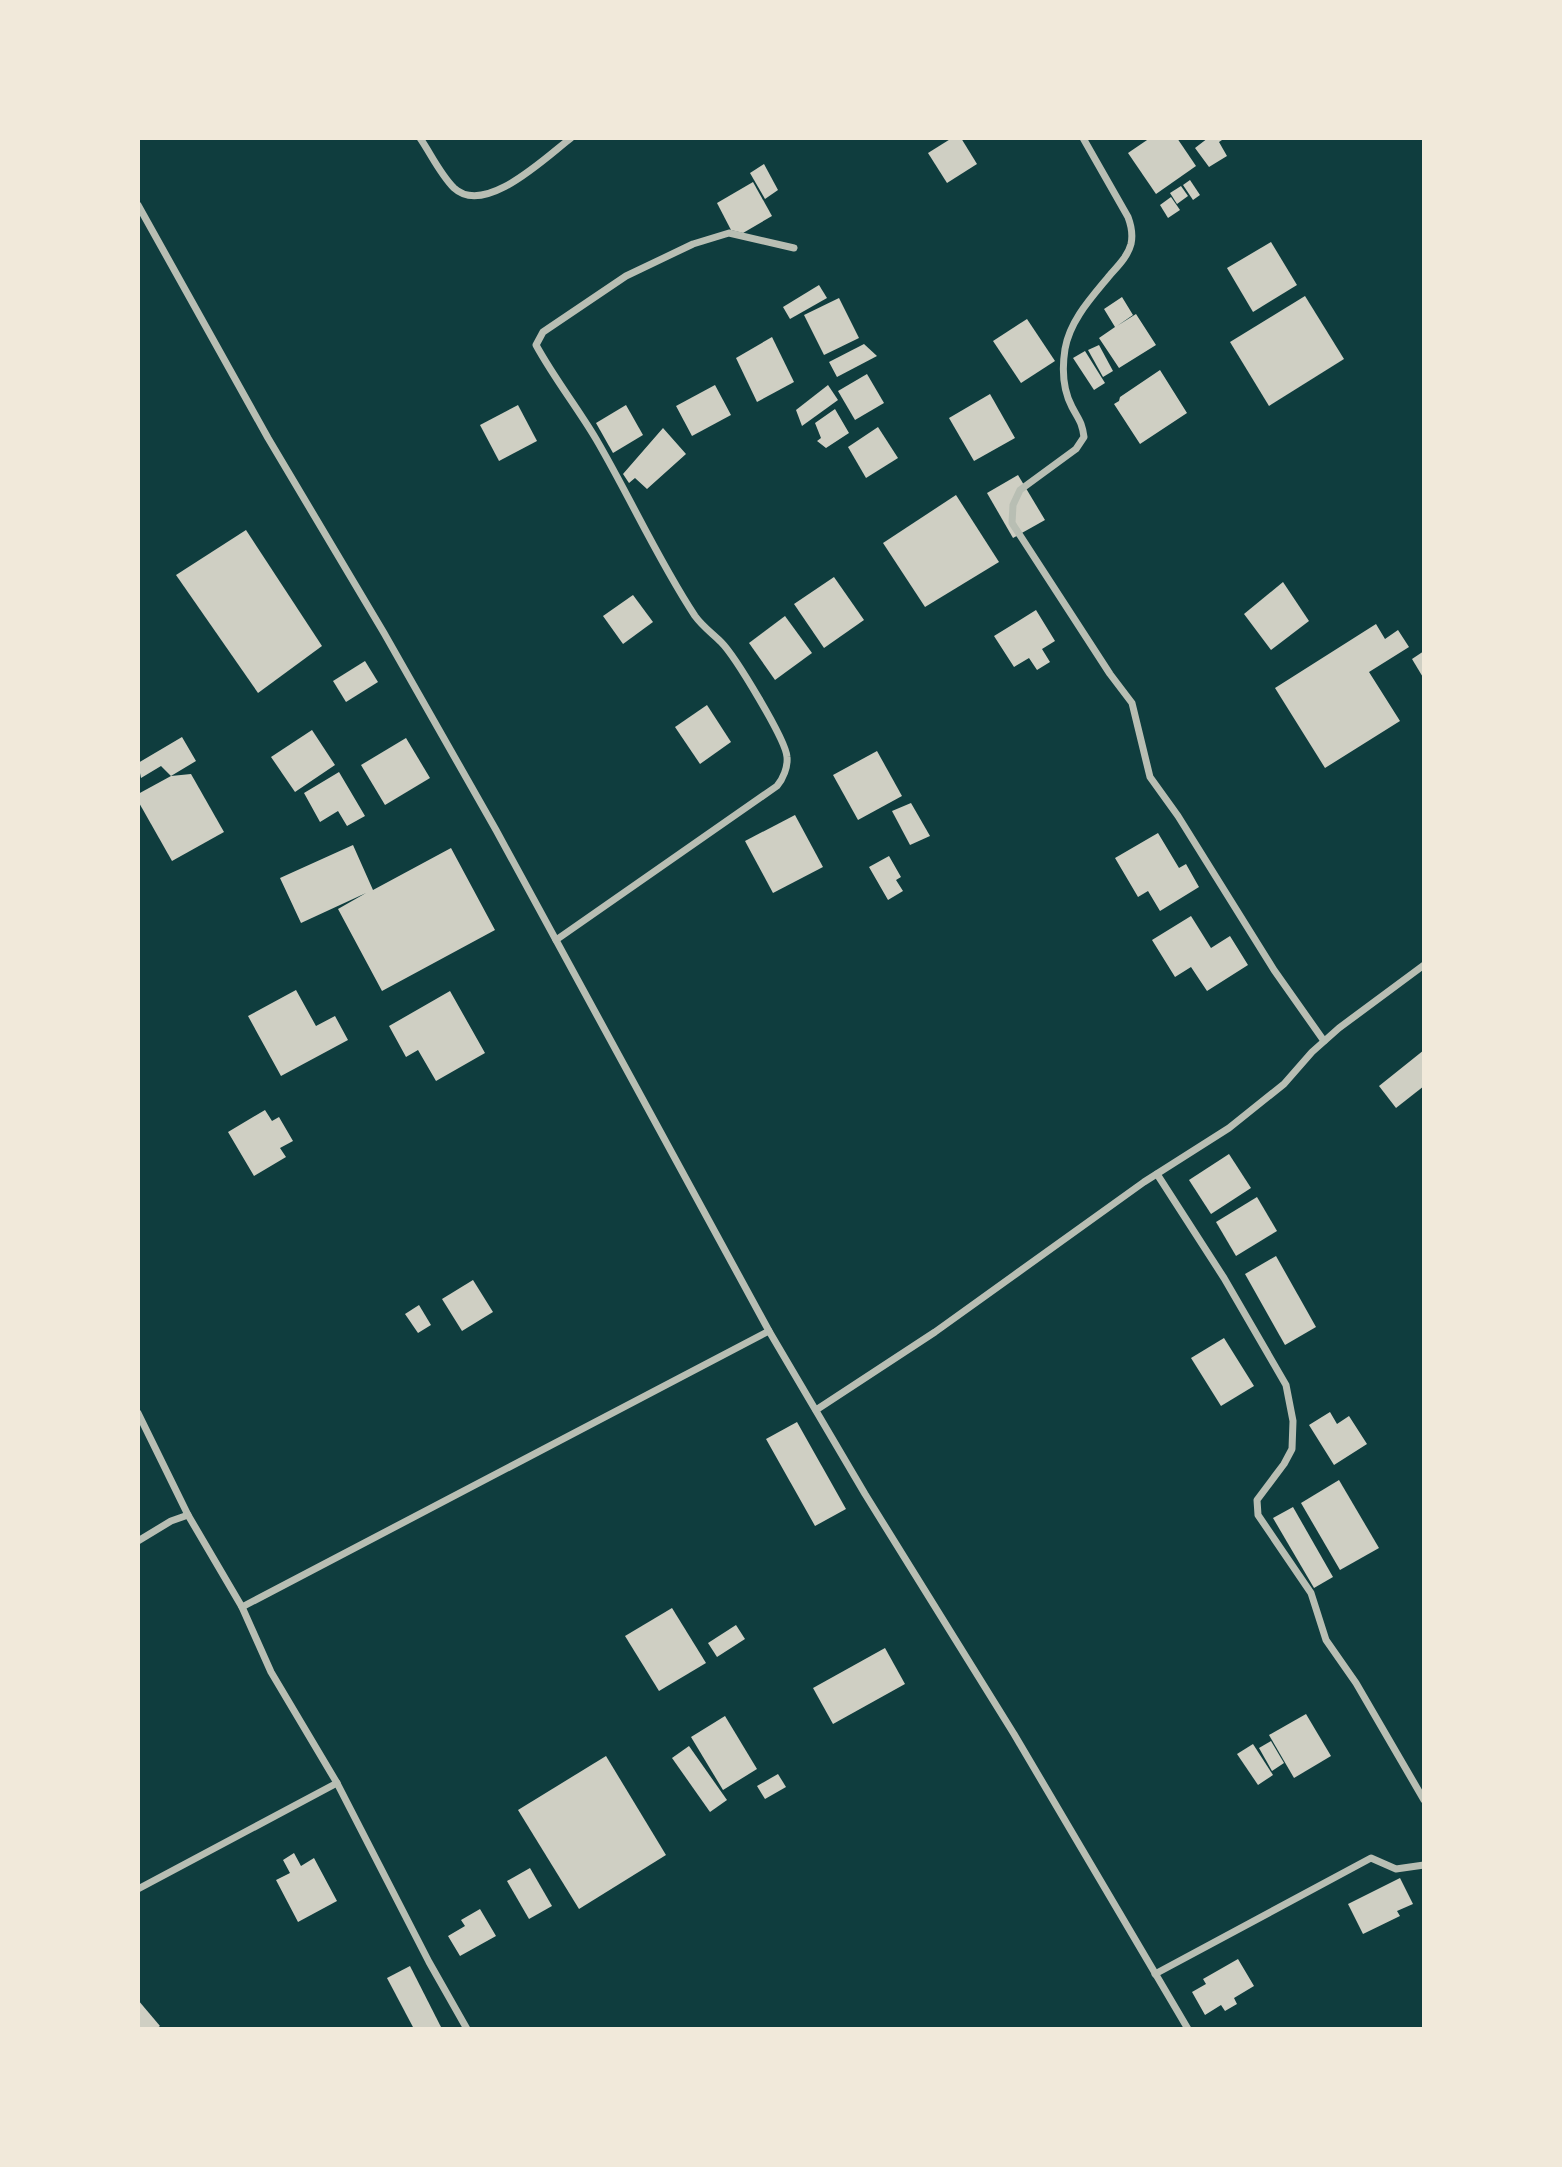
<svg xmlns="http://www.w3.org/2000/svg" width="1562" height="2167" viewBox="0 0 1562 2167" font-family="'Roboto Serif',serif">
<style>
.building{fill:#cfcfc3}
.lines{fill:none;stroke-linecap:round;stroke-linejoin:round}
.minor{stroke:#b8beb3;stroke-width:7}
</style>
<rect width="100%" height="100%" fill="#0f3d3e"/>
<g class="building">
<polygon points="952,138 961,138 977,164 947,183 928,153"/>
<polygon points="1150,138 1177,138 1196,166 1156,194 1128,153"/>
<polygon points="1208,138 1225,138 1219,142 1227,156 1209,167 1195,148"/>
<polygon points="764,164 778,190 765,199 750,173"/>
<polygon points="1190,180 1200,195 1193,200 1183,185"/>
<polygon points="753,182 772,216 743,233 731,230 717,203"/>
<polygon points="1181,186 1188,196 1177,204 1170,193"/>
<polygon points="1171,197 1180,210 1168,218 1160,205"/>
<polygon points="1271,242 1297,285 1253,312 1227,268"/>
<polygon points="819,285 827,298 790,319 783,307"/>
<polygon points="1305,296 1344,359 1269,406 1230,342"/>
<polygon points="1122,297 1133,315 1117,326 1136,314 1156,345 1119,368 1099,338 1115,327 1104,309"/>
<polygon points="839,298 859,338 824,355 804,315"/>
<polygon points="1027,319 1055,361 1021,383 993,341"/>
<polygon points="772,337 794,382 757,402 736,358"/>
<polygon points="864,344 877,356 837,377 829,362"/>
<polygon points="1099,345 1113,371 1103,377 1088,350"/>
<polygon points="1085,351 1105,383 1094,390 1073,358"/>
<polygon points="1160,370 1187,413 1140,444 1114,404 1119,401 1120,397"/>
<polygon points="867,374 884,403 855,420 838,391"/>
<polygon points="715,385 731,415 692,436 676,406"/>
<polygon points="828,385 838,400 802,426 796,410"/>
<polygon points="990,394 1015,438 974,461 949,418"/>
<polygon points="518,405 537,441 499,461 480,425"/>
<polygon points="626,405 643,435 613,453 596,423"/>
<polygon points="835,409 849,433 826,448 817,441 821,438 815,423"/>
<polygon points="878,427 898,458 866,478 848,447"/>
<polygon points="663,428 686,454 647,489 635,478 629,483 623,474"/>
<polygon points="1018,475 1045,520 1013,538 987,493"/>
<polygon points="956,495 999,562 925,607 883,543"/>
<polygon points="246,530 322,646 258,693 176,575"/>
<polygon points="834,577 864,620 824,648 794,604"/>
<polygon points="1283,582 1309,621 1271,650 1244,614"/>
<polygon points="633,595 653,622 623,644 603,616"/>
<polygon points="1036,610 1055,641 1042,649 1050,662 1037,670 1029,658 1014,667 994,636"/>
<polygon points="785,616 812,653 775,680 749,643"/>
<polygon points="1376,624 1385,639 1398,630 1409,647 1369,672 1400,721 1325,768 1275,688"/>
<polygon points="1424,651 1424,679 1412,659"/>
<polygon points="365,661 378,682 346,702 333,681"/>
<polygon points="707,705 731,742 700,764 675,727"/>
<polygon points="312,730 335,765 295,792 271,757"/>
<polygon points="182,737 196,761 171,776 161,766 141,778 138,763"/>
<polygon points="406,738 430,778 385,805 361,765"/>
<polygon points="877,751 902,796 858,820 833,775"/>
<polygon points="339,772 365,816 347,826 338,811 320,822 304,793"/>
<polygon points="191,774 224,832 172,861 138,801 138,794 171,776"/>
<polygon points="911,803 930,836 910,845 892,811"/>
<polygon points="795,815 823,867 773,893 745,841"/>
<polygon points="1158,833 1179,868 1186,864 1199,887 1160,911 1148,891 1138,897 1115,858"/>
<polygon points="353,845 373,890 451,848 495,930 382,991 338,909 366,893 301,923 280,878"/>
<polygon points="889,856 901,877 896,880 903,891 888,900 869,867"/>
<polygon points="1191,916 1211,948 1230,936 1248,965 1207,991 1191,967 1175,977 1152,940"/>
<polygon points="296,990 316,1026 335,1016 348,1040 281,1076 248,1016"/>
<polygon points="450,991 485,1053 436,1081 418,1050 406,1057 389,1026"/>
<polygon points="1424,1050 1424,1086 1396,1108 1379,1086"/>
<polygon points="265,1110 272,1121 279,1117 293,1141 280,1148 286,1157 254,1176 228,1132"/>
<polygon points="1229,1154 1251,1188 1211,1214 1189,1180"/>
<polygon points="1257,1197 1277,1231 1236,1256 1216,1222"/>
<polygon points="1276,1256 1316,1327 1285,1345 1245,1274"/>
<polygon points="473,1280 493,1312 462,1331 442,1299"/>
<polygon points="419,1305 431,1325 418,1333 405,1314"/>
<polygon points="1224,1338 1254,1386 1221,1406 1191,1358"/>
<polygon points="1330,1412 1337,1424 1349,1416 1367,1444 1334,1465 1309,1425"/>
<polygon points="797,1422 846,1509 815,1526 766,1439"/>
<polygon points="1339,1480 1379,1548 1340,1570 1301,1503"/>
<polygon points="1293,1507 1333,1577 1314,1588 1273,1518"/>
<polygon points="672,1608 706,1663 659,1691 625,1636"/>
<polygon points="736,1625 745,1639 717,1657 708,1643"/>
<polygon points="885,1648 905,1684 833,1724 813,1688"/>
<polygon points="1306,1714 1331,1756 1294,1778 1269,1735"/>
<polygon points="725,1716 757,1769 723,1790 691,1737"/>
<polygon points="1271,1741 1284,1763 1272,1771 1259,1748"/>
<polygon points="1253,1744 1273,1775 1258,1785 1237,1754"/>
<polygon points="689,1746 727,1800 710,1812 672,1758"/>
<polygon points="606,1756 666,1855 579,1909 518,1810"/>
<polygon points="778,1774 786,1787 765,1799 757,1786"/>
<polygon points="294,1853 301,1866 314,1858 337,1901 298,1922 276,1880 290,1873 283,1860"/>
<polygon points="530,1868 552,1906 529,1919 507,1881"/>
<polygon points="1400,1878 1413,1904 1397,1911 1400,1916 1363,1934 1348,1904"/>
<polygon points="480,1909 496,1936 460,1956 448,1936 465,1926 461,1920"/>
<polygon points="1238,1959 1254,1986 1234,1998 1237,2004 1225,2011 1221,2005 1205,2015 1192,1992 1206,1984 1203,1979"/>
<polygon points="410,1966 442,2029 414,2029 387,1978"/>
<polygon points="138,2000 160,2026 156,2029 138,2029"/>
</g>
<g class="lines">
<g class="minor">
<path d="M420 138C431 154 440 174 454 188 485 217 546 157 571 138"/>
<path d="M1083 138 1128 217C1131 225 1133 235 1131 244 1128 256 1118 266 1110 275 1092 297 1070 320 1065 349 1062 368 1063 390 1072 407 1079 420 1082 422 1084 437L1076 449 1020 490 1013 505 1012 523 1110 674 1132 703 1150 777 1178 816 1274 970 1324 1041"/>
<polyline points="138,205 268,438 384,633 496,830 769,1331 865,1494 1014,1734 1188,2029"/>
<path d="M556 940 777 786C783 779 788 767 787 757 786 740 735 656 721 642 712 633 703 627 695 616 658 560 630 497 596 439 577 407 554 378 536 345L543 332 626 276 693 244 729 233 794 248"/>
<polyline points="1157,1174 1224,1278 1286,1385 1293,1421 1292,1449 1284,1464 1257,1500 1258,1515 1311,1593 1326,1640 1356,1683 1424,1800"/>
<polyline points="816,1410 935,1332 1144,1182 1229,1128 1284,1084 1312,1052 1339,1028 1424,965"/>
<polyline points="138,1413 188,1515 242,1607 271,1672 337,1783 429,1962 467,2029"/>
<polyline points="138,1541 171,1521 188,1515"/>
<polyline points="242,1607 769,1331"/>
<polyline points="138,1889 337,1783"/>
<polyline points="1155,1974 1371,1858 1396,1869 1424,1865"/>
</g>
</g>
<rect width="1562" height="2167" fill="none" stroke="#f1e9da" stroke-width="280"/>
</svg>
